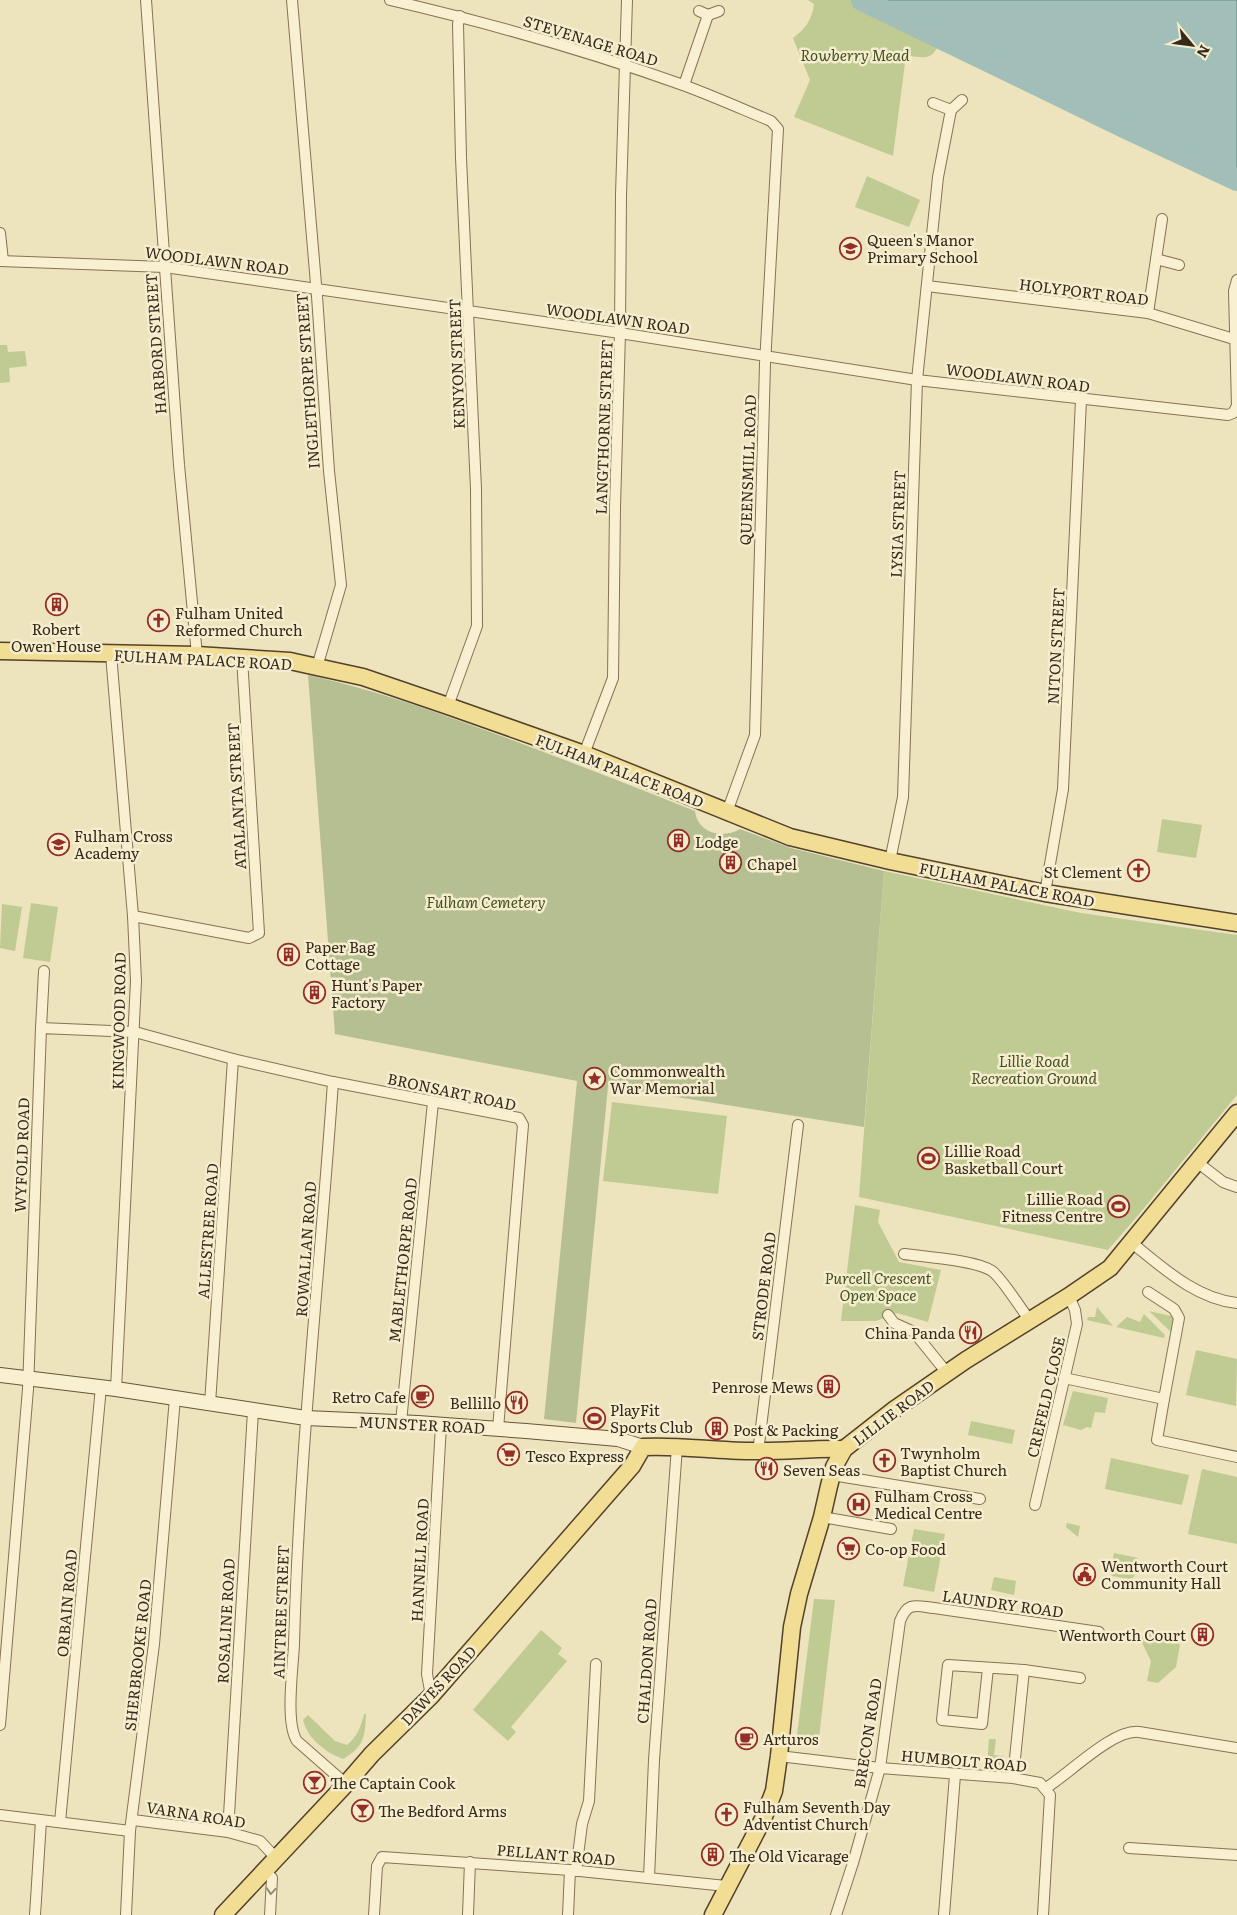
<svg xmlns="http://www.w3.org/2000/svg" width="1237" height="1915" viewBox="0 0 1237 1915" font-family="Literata,serif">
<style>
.green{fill:#bfcb92}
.cemetery{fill:#b6bf91}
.water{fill:#a1bfb8;stroke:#698c86}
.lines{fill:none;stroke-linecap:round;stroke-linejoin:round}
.river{stroke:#a1bfb8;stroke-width:22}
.street-casing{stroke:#857356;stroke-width:12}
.secondary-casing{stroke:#67543a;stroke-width:16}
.primary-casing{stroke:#52412b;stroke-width:19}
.street{stroke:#f8f0d0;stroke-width:10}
.secondary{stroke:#f8f0d0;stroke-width:14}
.primary{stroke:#f2dd94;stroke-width:16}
.oneway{stroke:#968c76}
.labels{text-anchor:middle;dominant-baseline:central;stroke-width:5;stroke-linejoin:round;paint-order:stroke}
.street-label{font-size:15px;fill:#34291b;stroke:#f5edcd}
.park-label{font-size:15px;font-style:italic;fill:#415122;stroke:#f5edcd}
.poi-label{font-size:15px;fill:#34291b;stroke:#f5edcd;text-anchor:start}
</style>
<rect width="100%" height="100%" fill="#ede3bd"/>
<g class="green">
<path d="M808 0H862L942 39C932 60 928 59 906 55L893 156 794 117 810 80 793 38C805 29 812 20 814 4Z"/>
<polygon points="867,176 920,200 909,227 855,207"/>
<polygon points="0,345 7,345 8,352 25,351 27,366 9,368 10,382 0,383"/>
<polygon points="1162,819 1202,825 1196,858 1157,852"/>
<polygon points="884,871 1081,913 1237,935 1237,1095 1140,1213 1108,1250 859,1197"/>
<polygon points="31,903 58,907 50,962 23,958"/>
<polygon points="2,904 22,907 15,951 0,948"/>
<polygon points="612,1102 727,1116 718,1194 603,1181"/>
<polygon points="855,1205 880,1210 878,1222 899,1262 941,1270 928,1322 897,1313 876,1321 841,1321"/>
<polygon points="1097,1307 1113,1326 1087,1320 1088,1317 1095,1317"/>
<polygon points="1149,1311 1171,1316 1174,1321 1172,1333"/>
<polygon points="1144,1314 1165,1335 1164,1338 1116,1327 1127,1317 1140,1322"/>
<polygon points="1196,1350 1237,1359 1236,1406 1186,1395"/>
<polygon points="1073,1391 1108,1398 1105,1413 1095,1412 1091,1428 1087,1427 1081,1430 1063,1425"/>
<polygon points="971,1421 1015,1430 1012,1444 968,1435"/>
<polygon points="1111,1458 1189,1475 1182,1505 1105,1489"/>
<polygon points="1202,1469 1237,1477 1237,1544 1188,1534"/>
<polygon points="1067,1523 1080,1526 1078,1537 1066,1527"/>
<polygon points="914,1529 945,1534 934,1592 903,1586"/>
<polygon points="1114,1553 1138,1558 1134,1577 1130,1579 1112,1576 1110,1572"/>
<polygon points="994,1577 1016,1581 1014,1595 991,1590"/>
<polygon points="814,1599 835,1600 818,1746 796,1743"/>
<polygon points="1149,1629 1172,1634 1180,1645 1176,1667 1158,1683 1147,1681 1151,1661 1140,1639"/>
<polygon points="541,1630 562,1648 558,1654 567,1661 511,1727 516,1732 508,1741 473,1710"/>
<path d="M364 1714H366C365 1737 364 1747 343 1759 325 1752 308 1739 303 1720L308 1715 335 1741 347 1745C357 1737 361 1727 364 1714Z"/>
<polygon points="989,1739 996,1739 994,1755 1003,1756 1002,1765 987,1764"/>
</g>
<path class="cemetery" d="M308 675C367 688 425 708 482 729 554 755 624 783 695 811 698 834 723 839 740 829L791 848 884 871 864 1127 608 1086 576 1423 544 1419 577 1081 335 1034Z"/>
<polygon class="water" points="862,0 1237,0 1237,180 1124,127"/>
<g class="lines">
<polyline class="river" points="862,0 1124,127 1237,180"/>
<defs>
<g id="street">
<polyline points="146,0 179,465 197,655"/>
<polyline points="292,0 317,296 329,471 341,585 317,667"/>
<path d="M390 0C489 23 588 51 683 85 713 96 742 109 771 121L778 129 765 364 755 735 727 812"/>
<polyline points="708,15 719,11"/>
<polyline points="684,85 708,15 699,11"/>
<polyline points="933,103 951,110"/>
<polyline points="0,233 3,261"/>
<polyline points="1156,259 1179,265"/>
<polyline points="0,261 165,267 620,333 917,380 1228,415 1233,413 1237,406 1234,291 1237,280"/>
<polyline points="927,286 1148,313 1237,340"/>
<polyline points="1148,313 1162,219"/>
<polyline points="111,654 133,916 136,981 116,1389"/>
<polyline points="448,706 477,626 476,489 461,158 458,24 460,16"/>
<polyline points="584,754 613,678 615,507 620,333 621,195 627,0"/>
<polyline points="890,861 903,797 917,380 938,177 951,110 962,100"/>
<polyline points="1045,893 1063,789 1081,400"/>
<polyline points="133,916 249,938 259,933 242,658"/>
<polyline points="41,1028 44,971"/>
<path d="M333 1082C320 1269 299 1456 294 1644 293 1668 285 1723 297 1741L346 1784"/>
<polyline points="1197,1162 1223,1182 1237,1187"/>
<path d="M1132 1243C1162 1267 1196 1299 1237 1303"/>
<path d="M904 1254C925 1257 975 1260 992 1271 1001 1277 1022 1310 1030 1321"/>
<polyline points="1148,1292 1174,1309 1179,1318 1164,1399"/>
<polyline points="888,1315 894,1323 914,1332 947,1373"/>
<polyline points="1064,1378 1164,1399 1157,1440 1237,1457"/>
<polyline points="210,1404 233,1059"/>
<polyline points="401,1422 433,1102"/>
<polyline points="758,1452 798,1125"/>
<polyline points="832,1475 980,1499"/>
<polyline points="1035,1505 1077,1324 1075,1310 1069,1296"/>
<polyline points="822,1517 891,1529"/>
<polyline points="988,1668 982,1724 942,1720 948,1665 1024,1670"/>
<polyline points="431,1696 427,1674 441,1425"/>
<polyline points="0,1725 28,1389 41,1028 135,1032 233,1059 333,1082 519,1118 523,1125 498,1429"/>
<polyline points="779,1756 880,1768 1013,1778 1040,1783 1050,1795 1043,1915"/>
<polyline points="1013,1778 1024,1670 1080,1678"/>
<path d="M1046 1788C1070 1773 1113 1729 1139 1732L1237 1748"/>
<polyline points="0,1815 130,1831"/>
<polyline points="133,1820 228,1832 260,1841 276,1858"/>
<polyline points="60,1822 101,1387"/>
<polyline points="228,1832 253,1411"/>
<polyline points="1129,1848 1237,1855"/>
<polyline points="265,1870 272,1878 270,1915"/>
<polyline points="576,1871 582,1824 589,1801 596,1664"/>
<polyline points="649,1878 654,1760 677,1447"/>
<polyline points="35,1915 41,1821"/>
<polyline points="126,1915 130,1831 154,1644 175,1398"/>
<polyline points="374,1915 377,1866 382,1857 570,1870 726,1886"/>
<polyline points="468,1915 470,1862"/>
<polyline points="568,1915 570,1870"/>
<path d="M836 1915 853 1863 880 1768 900 1621C908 1601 916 1606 934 1608L1099 1632"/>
<polyline points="944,1915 955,1775"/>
</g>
<polyline id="secondary" points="0,1375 116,1389 306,1418 418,1423 526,1431 618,1439 643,1447"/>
<g id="primary">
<polyline points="0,651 197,655 290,661 317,667 363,677 448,706 584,754 790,837 890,861 1045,893 1237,923"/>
<path d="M223 1915 346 1784 372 1754 431 1696 632 1466 643 1447C679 1445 715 1451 751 1451 782 1452 813 1448 844 1449"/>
<polyline points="713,1915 763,1819 774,1791 779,1756 792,1627 799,1594 822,1517 829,1486 834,1467 844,1449 895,1409 966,1360 1069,1296 1110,1268 1237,1113"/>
</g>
</defs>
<use href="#street" class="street-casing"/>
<use href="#secondary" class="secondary-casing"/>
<use href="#primary" class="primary-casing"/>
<use href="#street" class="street"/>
<use href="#secondary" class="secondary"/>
<use href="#primary" class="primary"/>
</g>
<defs><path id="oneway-chevron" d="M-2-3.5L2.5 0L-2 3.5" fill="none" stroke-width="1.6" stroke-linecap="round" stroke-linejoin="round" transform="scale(1.25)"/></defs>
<use class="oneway" href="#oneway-chevron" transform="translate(271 1891) rotate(94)"/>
<defs>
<symbol id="school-ring" viewBox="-11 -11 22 22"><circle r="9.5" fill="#f5edcd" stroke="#942f27" stroke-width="1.5"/><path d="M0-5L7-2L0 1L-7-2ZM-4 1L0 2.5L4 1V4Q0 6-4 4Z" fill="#942f27"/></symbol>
<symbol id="building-ring" viewBox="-11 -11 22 22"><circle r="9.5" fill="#f5edcd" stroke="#942f27" stroke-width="1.5"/><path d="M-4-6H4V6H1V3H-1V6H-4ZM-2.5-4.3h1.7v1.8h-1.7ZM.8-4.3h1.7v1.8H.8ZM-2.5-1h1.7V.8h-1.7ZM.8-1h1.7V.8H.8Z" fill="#942f27"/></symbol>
<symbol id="church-ring" viewBox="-11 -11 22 22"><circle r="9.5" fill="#f5edcd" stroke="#942f27" stroke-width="1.5"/><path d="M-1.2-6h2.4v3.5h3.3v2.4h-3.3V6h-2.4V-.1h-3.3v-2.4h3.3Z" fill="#942f27"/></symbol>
<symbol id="sight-ring" viewBox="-11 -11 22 22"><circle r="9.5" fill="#f5edcd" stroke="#942f27" stroke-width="1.5"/><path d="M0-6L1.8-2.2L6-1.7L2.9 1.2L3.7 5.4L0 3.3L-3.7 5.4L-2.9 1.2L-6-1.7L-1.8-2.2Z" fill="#942f27"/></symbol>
<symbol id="stadium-ring" viewBox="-11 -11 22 22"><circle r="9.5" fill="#f5edcd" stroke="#942f27" stroke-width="1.5"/><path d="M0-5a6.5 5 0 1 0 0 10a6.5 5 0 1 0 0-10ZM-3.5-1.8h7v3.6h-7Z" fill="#942f27"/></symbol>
<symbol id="restaurant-ring" viewBox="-11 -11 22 22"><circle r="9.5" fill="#f5edcd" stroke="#942f27" stroke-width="1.5"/><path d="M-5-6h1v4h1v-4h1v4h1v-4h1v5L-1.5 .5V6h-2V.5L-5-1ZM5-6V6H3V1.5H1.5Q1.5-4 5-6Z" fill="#942f27"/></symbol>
<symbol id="cafe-ring" viewBox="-11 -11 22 22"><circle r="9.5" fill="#f5edcd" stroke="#942f27" stroke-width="1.5"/><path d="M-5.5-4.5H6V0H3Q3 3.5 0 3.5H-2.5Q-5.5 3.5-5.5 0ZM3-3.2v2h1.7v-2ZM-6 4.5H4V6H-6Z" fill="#942f27"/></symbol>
<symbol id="supermarket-ring" viewBox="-11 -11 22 22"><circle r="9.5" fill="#f5edcd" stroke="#942f27" stroke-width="1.5"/><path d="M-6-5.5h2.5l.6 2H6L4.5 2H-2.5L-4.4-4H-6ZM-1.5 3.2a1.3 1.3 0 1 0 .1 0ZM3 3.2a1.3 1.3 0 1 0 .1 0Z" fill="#942f27"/></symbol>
<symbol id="hospital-ring" viewBox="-11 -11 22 22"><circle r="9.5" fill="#f5edcd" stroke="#942f27" stroke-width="1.5"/><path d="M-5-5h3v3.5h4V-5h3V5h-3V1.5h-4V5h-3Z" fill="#942f27"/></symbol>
<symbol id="civic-ring" viewBox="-11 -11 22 22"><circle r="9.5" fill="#f5edcd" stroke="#942f27" stroke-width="1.5"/><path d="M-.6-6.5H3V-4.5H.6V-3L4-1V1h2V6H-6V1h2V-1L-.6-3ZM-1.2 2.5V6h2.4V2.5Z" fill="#942f27"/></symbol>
<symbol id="bar-ring" viewBox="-11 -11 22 22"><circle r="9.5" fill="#f5edcd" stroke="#942f27" stroke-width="1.5"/><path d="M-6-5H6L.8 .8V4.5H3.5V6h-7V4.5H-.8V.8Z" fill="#942f27"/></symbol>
</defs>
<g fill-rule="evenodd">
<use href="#school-ring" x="838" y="236" width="25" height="25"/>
<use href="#building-ring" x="44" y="592" width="25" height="25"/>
<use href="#church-ring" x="146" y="608" width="25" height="25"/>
<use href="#building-ring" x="666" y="828" width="25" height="25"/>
<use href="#school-ring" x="46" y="832" width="25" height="25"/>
<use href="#building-ring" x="718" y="850" width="25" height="25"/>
<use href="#church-ring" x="1126" y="858" width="25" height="25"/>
<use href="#building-ring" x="276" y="942" width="25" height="25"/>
<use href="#building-ring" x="302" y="980" width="25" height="25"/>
<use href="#sight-ring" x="582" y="1066" width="25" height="25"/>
<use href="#stadium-ring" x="916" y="1146" width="25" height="25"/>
<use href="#stadium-ring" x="1106" y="1194" width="25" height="25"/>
<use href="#restaurant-ring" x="958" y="1320" width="25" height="25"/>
<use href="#building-ring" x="816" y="1374" width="25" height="25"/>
<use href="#cafe-ring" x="410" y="1384" width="25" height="25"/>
<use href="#restaurant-ring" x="504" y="1390" width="25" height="25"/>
<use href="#stadium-ring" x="582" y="1406" width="25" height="25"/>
<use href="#building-ring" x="704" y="1416" width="25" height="25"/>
<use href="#supermarket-ring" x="496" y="1442" width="25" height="25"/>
<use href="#church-ring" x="872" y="1448" width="25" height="25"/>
<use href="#restaurant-ring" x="754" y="1456" width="25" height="25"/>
<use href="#hospital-ring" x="846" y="1492" width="25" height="25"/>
<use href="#supermarket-ring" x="836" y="1536" width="25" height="25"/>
<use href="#civic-ring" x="1072" y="1562" width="25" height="25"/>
<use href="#building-ring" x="1190" y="1622" width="25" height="25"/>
<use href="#cafe-ring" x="734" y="1726" width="25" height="25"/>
<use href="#bar-ring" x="302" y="1770" width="25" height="25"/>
<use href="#bar-ring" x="350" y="1798" width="25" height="25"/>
<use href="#church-ring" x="714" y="1802" width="25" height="25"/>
<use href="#building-ring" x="700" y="1842" width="25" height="25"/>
</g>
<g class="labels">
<g class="street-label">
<text transform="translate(591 40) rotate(17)">STEVENAGE ROAD</text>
<text transform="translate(217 260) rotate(7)">WOODLAWN ROAD</text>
<text transform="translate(1084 291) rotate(7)">HOLYPORT ROAD</text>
<text transform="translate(618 318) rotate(8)">WOODLAWN ROAD</text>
<text transform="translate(155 344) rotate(-94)">HARBORD STREET</text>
<text transform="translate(456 364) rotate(-92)">KENYON STREET</text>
<text transform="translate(1018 377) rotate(7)">WOODLAWN ROAD</text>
<text transform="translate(307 381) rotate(-94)">INGLETHORPE STREET</text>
<text transform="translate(603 427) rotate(-88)">LANGTHORNE STREET</text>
<text transform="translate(747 470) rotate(-88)">QUEENSMILL ROAD</text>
<text transform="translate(897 524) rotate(-88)">LYSIA STREET</text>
<text transform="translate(1055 646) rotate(-87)">NITON STREET</text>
<text transform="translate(203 659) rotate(3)">FULHAM PALACE ROAD</text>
<text transform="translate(620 770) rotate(21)">FULHAM PALACE ROAD</text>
<text transform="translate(236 796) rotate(-93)">ATALANTA STREET</text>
<text transform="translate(1007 884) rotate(11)">FULHAM PALACE ROAD</text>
<text transform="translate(118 1021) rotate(-89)">KINGWOOD ROAD</text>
<text transform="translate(452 1091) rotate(12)">BRONSART ROAD</text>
<text transform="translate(21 1155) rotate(-88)">WYFOLD ROAD</text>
<text transform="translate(207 1231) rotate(-86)">ALLESTREE ROAD</text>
<text transform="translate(305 1249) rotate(-86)">ROWALLAN ROAD</text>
<text transform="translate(402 1260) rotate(-84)">MABLETHORPE ROAD</text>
<text transform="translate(763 1286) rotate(-83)">STRODE ROAD</text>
<text transform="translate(1045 1397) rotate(-77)">CREFELD CLOSE</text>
<text transform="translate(893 1412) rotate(-37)">LILLIE ROAD</text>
<text transform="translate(422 1424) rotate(3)">MUNSTER ROAD</text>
<text transform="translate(419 1560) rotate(-87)">HANNELL ROAD</text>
<text transform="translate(66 1603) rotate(-85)">ORBAIN ROAD</text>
<text transform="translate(1003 1603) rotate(8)">LAUNDRY ROAD</text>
<text transform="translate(280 1612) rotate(-88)">AINTREE STREET</text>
<text transform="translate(225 1621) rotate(-87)">ROSALINE ROAD</text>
<text transform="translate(137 1655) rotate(-84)">SHERBROOKE ROAD</text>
<text transform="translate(646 1661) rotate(-86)">CHALDON ROAD</text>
<text transform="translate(438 1685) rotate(-47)">DAWES ROAD</text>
<text transform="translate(867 1733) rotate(-81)">BRECON ROAD</text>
<text transform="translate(964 1760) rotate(5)">HUMBOLT ROAD</text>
<text transform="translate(196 1814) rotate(9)">VARNA ROAD</text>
<text transform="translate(556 1854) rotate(5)">PELLANT ROAD</text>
</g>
<g class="park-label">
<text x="855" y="54">Rowberry Mead</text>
<text x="486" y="901">Fulham Cemetery</text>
<text x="1034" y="1060">Lillie Road<tspan x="1034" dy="17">Recreation Ground</tspan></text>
<text x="878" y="1277">Purcell Crescent<tspan x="878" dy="17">Open Space</tspan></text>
</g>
<g class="poi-label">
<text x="867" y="239">Queen's Manor<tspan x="867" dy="17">Primary School</tspan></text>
<text x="175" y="612">Fulham United<tspan x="175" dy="17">Reformed Church</tspan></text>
<text x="56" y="628" text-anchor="middle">Robert<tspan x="56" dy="17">Owen House</tspan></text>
<text x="74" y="835">Fulham Cross<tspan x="74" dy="17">Academy</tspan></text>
<text x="695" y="841">Lodge</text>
<text x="747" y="863">Chapel</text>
<text x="1122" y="871" text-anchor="end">St Clement</text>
<text x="305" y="946">Paper Bag<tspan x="305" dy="17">Cottage</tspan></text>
<text x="331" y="984">Hunt's Paper<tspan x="331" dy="17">Factory</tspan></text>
<text x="610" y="1070">Commonwealth<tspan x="610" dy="17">War Memorial</tspan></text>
<text x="944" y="1150">Lillie Road<tspan x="944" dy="17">Basketball Court</tspan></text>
<text x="1103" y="1198" text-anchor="end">Lillie Road<tspan x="1103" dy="17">Fitness Centre</tspan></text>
<text x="955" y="1332" text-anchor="end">China Panda</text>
<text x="813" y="1386" text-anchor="end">Penrose Mews</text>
<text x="406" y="1396" text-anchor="end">Retro Cafe</text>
<text x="501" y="1402" text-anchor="end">Bellillo</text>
<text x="610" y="1409">PlayFit<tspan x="610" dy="17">Sports Club</tspan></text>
<text x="733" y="1429">Post &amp; Packing</text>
<text x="900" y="1452">Twynholm<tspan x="900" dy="17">Baptist Church</tspan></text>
<text x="525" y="1455">Tesco Express</text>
<text x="783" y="1469">Seven Seas</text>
<text x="874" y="1495">Fulham Cross<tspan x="874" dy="17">Medical Centre</tspan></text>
<text x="865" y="1548">Co-op Food</text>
<text x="1101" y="1565">Wentworth Court<tspan x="1101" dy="17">Community Hall</tspan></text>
<text x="1186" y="1634" text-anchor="end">Wentworth Court</text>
<text x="763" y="1738">Arturos</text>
<text x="330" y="1782">The Captain Cook</text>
<text x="743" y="1806">Fulham Seventh Day<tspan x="743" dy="17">Adventist Church</tspan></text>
<text x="378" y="1810">The Bedford Arms</text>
<text x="729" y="1855">The Old Vicarage</text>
</g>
</g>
<g transform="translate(1192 45) rotate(119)" stroke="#f5edcd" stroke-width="4" paint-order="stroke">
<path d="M0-4L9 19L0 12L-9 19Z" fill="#34291b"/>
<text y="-8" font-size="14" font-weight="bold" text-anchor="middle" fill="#34291b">N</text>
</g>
</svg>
